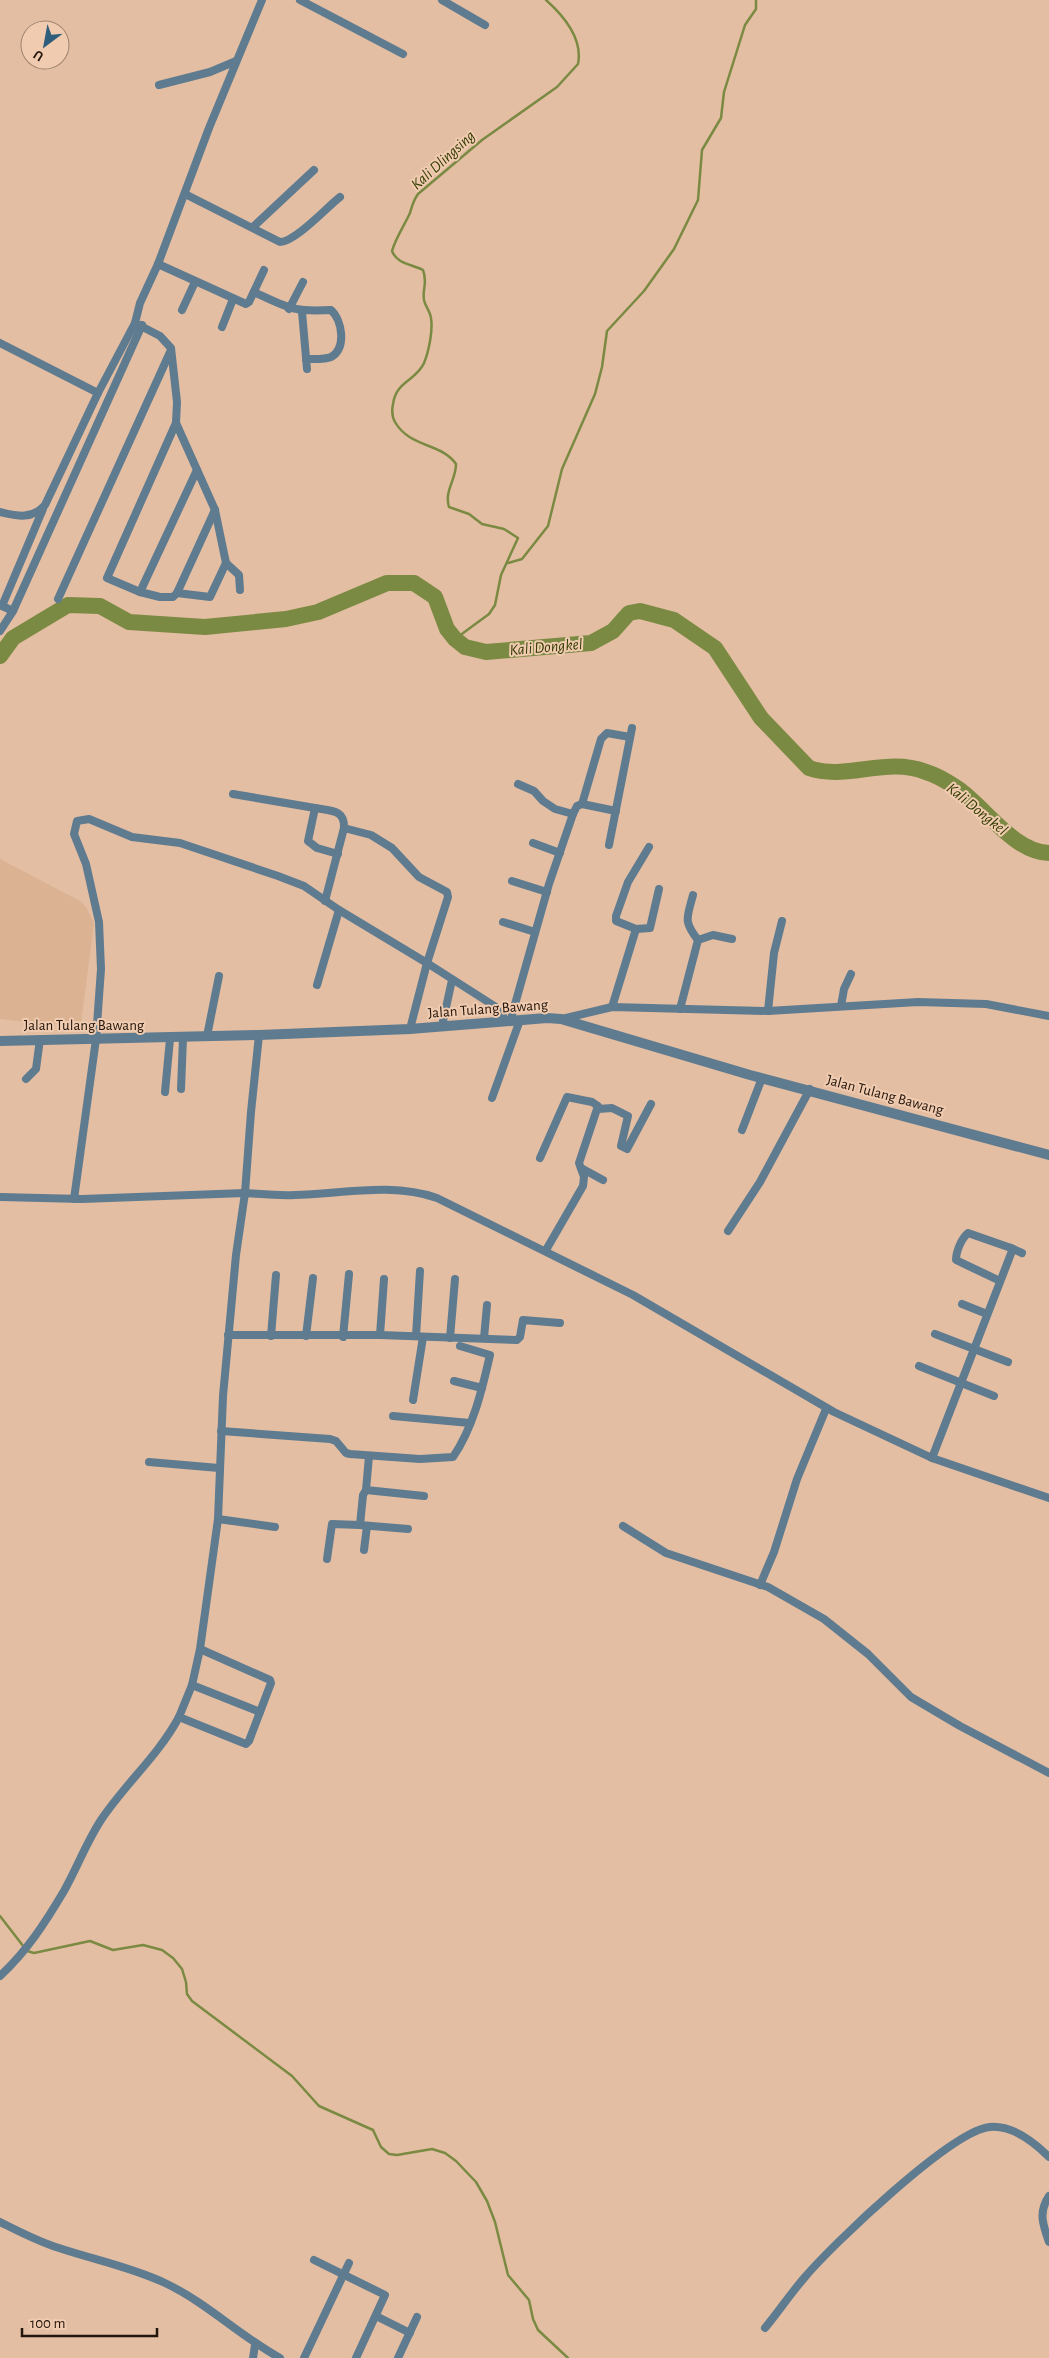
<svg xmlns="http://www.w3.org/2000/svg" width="1049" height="2358" viewBox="0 0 1049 2358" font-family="'Alegreya Sans',sans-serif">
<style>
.built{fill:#dbb292}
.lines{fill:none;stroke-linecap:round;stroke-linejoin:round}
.stream{stroke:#7b8a42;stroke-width:2.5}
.river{stroke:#7b8a42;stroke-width:16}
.minor{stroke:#5f7b8f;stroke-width:8}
.tertiary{stroke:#5f7b8f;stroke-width:10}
.labels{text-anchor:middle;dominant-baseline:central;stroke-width:4;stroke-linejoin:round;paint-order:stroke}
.street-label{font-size:15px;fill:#23160c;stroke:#f0cbb0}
.water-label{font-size:16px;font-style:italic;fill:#333c02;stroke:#f0cbb0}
</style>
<rect width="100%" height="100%" fill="#e3bea3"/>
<polygon class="built" points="0,859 80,901 86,907 94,923 81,1023 44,1024 0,1019"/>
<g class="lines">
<g class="stream">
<polyline points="508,563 522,559 548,526 562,469 595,394 602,367 607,331 644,291 674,249 698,200 702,150 721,118 724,92 745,25 756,9 756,0"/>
<path d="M455 639 489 614 495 605 501 575 518 538 504 529 482 524 469 514 449 507C444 491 456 480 456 464 442 443 410 448 395 422 392 417 392 409 393 404 396 381 416 381 424 363 429 351 433 330 431 318 430 311 425 306 424 300 422 289 428 283 423 270 411 264 397 264 392 251 396 237 404 226 410 213 412 206 413 201 418 194L482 140 557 87 578 64C583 39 564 16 546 0"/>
<polyline points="0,1916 27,1951 34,1953 90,1941 113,1950 143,1945 162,1950 173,1958 182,1969 186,1982 187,1994 192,2001 292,2076 319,2106 373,2130 381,2147 389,2154 397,2155 432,2149 445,2153 456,2161 476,2182 487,2201 495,2222 508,2275 529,2300 533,2319 538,2330 568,2358"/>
</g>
<path class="river" d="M0 656 13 638 68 605 100 606 129 622 205 627 286 619 318 612 387 583H414L435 597 447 629 455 639 465 647 486 652 591 643 613 631 629 613 640 611 674 620 715 648 761 718 809 768C846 781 887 756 926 772 936 775 948 782 957 788 984 806 1013 852 1049 853"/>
<g class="minor">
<polyline points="300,0 403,54"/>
<polyline points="442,0 485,25"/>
<polyline points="159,85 210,72 236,61"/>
<path d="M185 194 280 242C295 242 327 207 340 197"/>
<polyline points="253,227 314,170"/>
<polyline points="158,264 246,304 249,302 264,270"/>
<path d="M254 292C288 308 293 312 331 310 342 320 347 348 331 357 324 360 313 359 306 359"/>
<polyline points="289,309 303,282"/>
<polyline points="182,310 195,282"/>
<polyline points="302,312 307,369"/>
<polyline points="135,323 160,336 171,348 177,402 176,423 215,510 226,563 210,597 177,593 173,597 160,597 140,592"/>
<polyline points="222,327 233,299"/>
<polyline points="0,343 98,393"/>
<polyline points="176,423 107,578 140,592 197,470"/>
<path d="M0 512C17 516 32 520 45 505L98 393 135 323 140 303 158 264 209 128 262 0"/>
<polyline points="226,563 239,575 240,590"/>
<polyline points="177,593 215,510"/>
<polyline points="58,599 171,350"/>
<polyline points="0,605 13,611 142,325"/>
<polyline points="2,606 43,509"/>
<polyline points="0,631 13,611"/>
<polyline points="518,784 534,791 543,801 555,809 573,814"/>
<polyline points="233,794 315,808 308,841 317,848 338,854"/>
<polyline points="582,804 601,739 607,733 630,737"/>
<path d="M315 808C330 811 345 809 344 828L325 901"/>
<polyline points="344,828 371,835 392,848 419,877 447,892 448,897 427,963 496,1007 503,1015 503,1022"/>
<polyline points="533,843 560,853"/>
<polyline points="609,845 632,728"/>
<polyline points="512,881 547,892"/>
<path d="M693 895C687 918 683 921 698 940"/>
<polyline points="503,922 535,932"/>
<polyline points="636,929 650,928 659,889"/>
<polyline points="317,985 339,910 427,963 410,1029"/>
<polyline points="841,1006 844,989 851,974"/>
<polyline points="612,1007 636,929 616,921 616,916 628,882 649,847"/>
<polyline points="680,1009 698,940 713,935 732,939"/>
<polyline points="768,1011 774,953 782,921"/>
<polyline points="562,1019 612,1007 768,1011 918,1002 986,1004 1049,1016"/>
<polyline points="510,1022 549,884 573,814 577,806 582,804 616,811"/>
<polyline points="442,1026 452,980"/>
<path d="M259 1035 251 1112 245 1193C261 1194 278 1196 295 1195 341 1194 392 1182 437 1198L633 1295 834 1412 932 1458 1049 1498"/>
<polyline points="207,1036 219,976"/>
<polyline points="26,1079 36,1069 40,1039"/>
<polyline points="181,1089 183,1038"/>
<polyline points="165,1092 170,1039"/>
<polyline points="492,1098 520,1020"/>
<polyline points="598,1109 612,1108 628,1116 621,1146 627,1149 651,1104"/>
<polyline points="742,1130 762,1078"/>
<polyline points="540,1158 567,1097 592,1102 598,1106 579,1163 584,1177 583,1186 546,1250"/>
<polyline points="581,1168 603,1180"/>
<polyline points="0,1197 82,1199 245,1193 236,1255 223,1396 218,1519 200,1649 192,1685 179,1717 246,1744 249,1741 271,1683 270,1680 200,1649"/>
<polyline points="74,1199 96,1039 101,969 99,922 86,864 74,834 77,821 89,819 132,837 180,843 278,876 304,886 339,910"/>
<polyline points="728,1231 760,1182 810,1089"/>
<polyline points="1011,1248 1022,1253"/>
<polyline points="962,1304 987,1314"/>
<polyline points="935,1334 1008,1362"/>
<polyline points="228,1335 380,1335 517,1340 520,1337 523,1320 560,1323"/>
<polyline points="380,1335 384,1279"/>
<polyline points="271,1336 276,1275"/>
<polyline points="306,1336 313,1278"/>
<polyline points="416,1336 420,1271"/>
<polyline points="343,1337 349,1274"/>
<polyline points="450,1338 455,1279"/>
<polyline points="484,1338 487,1305"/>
<polyline points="919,1366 994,1396"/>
<polyline points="454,1381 482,1388"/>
<polyline points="413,1400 423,1337"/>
<polyline points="393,1416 470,1423"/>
<path d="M221 1431 330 1439 336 1441 346 1453 350 1454 420 1459 453 1457C473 1428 482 1390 490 1355L460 1346"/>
<polyline points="369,1456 366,1490 424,1496"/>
<path d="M932 1458 1012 1251 1011 1248 968 1233C961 1239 956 1252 956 1260L1000 1281"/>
<polyline points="149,1462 219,1468"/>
<polyline points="366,1490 363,1495 360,1525 408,1529"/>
<polyline points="218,1519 275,1527"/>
<polyline points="623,1526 666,1553 768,1587 824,1619 868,1654 911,1697 960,1726 1049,1773"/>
<polyline points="364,1550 367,1526"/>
<polyline points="327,1559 332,1524 360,1525"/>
<polyline points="760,1585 774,1552 797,1479 826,1409"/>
<polyline points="192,1685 260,1712"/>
<path d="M0 1976C27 1951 45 1923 64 1891 77 1868 86 1843 101 1820 125 1784 158 1756 179 1717"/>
<path d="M1049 2196C1038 2212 1043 2225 1049 2242"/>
<path d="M0 2222C20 2232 39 2242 59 2248 95 2260 131 2267 165 2283 207 2303 240 2336 280 2358"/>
<polyline points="314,2260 385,2295 356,2358"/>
<polyline points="376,2316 410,2333"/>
<path d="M765 2328C779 2311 791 2293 805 2277 832 2245 952 2130 990 2127 1013 2125 1034 2142 1049 2157"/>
<polyline points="253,2358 255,2345"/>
<polyline points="304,2358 349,2263"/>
<polyline points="398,2358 417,2317"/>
</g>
<polyline class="tertiary" points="0,1041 259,1035 410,1029 547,1018 561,1019 750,1075 1049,1155"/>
</g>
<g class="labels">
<g class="street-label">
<text transform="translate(488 1009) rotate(-4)">Jalan Tulang Bawang</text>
<text x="84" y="1025">Jalan Tulang Bawang</text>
<text transform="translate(885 1095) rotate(15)">Jalan Tulang Bawang</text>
</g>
<g class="water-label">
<text transform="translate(443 160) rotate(-42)">Kali Dlingsing</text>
<text transform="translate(546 647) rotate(-5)">Kali Dongkel</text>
<text transform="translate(977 809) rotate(39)">Kali Dongkel</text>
</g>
</g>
<g transform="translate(45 45) rotate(212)"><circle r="24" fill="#f0cbb0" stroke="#9e836e"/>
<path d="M0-4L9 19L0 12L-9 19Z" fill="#2e5e7c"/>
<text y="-8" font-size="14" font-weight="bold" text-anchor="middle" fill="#23160c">U</text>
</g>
<path d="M22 2328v8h135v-8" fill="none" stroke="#23160c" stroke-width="2.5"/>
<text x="30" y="2328" font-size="15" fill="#23160c" stroke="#f0cbb0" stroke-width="4" paint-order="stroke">100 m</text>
</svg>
